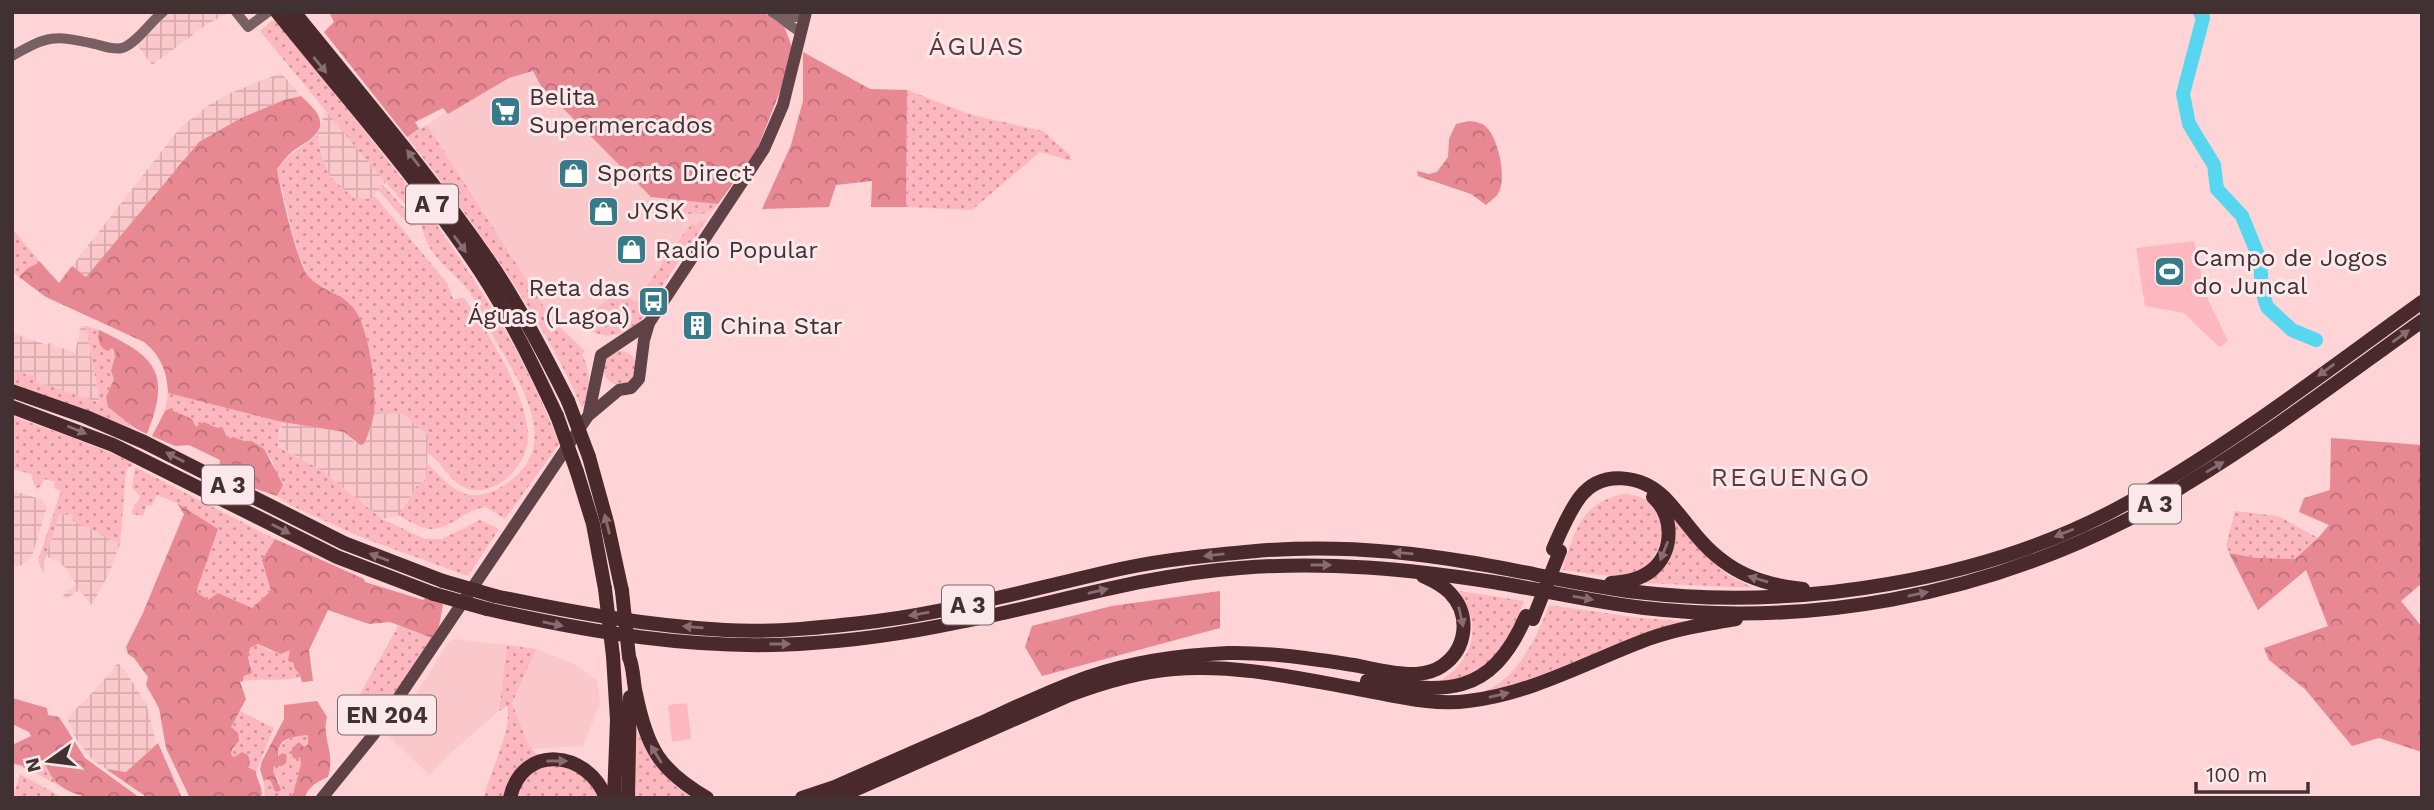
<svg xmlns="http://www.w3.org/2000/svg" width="2434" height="810" viewBox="0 0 2434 810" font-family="'Work Sans',sans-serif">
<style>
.built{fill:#fac7cb}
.industrial{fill:url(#industrial-grid)}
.grass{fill:url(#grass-dots)}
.forest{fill:url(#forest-crowns)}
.pitch{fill:#fcb8be}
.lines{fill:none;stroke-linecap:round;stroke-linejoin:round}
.river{stroke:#57d6ef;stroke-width:14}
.secondary{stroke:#785f61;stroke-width:10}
.primary{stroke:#5f4245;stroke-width:12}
.highway{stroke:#4a292d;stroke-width:14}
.highway-bridge{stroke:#4a292d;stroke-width:14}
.oneway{fill:#886c6f}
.labels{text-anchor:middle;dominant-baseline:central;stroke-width:6;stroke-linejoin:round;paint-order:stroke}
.shield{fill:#fae8ea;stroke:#786869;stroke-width:2}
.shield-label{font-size:23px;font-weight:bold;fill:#413132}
.poi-label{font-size:24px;fill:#413132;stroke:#fae8ea;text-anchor:start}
.neighbourhood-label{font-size:26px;letter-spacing:2px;fill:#5d3b3f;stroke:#fae8ea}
</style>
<defs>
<pattern id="industrial-grid" width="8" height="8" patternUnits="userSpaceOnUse" patternTransform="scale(1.75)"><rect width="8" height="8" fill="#fac7cb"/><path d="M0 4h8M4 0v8" fill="none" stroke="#d8abaf"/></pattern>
<pattern id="grass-dots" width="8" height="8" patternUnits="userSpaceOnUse" patternTransform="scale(1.75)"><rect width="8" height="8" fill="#fcb8be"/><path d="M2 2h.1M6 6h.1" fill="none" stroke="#ce969b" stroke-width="1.8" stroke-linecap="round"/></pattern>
<pattern id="forest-crowns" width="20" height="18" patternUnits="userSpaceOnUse" patternTransform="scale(1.75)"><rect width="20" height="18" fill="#e78893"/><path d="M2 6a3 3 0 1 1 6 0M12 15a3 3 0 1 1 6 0" fill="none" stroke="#bd7079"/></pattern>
</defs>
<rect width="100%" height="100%" fill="#ffd4d7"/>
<g class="built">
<polygon points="534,71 651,197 718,204 644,312 646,314 622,333 607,336 597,334 587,329 577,318 558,330 427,125 446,112 448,114 509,78"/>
<polygon points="455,639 507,645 499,711 453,751 429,775 389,736 449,642"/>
<polygon points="536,649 574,664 597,680 600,704 583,746 531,749 527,741 512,703"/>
</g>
<g class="industrial">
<polygon points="169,12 230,12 209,23 152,65 137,45"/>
<polygon points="281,73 301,96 284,100 241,118 199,142 86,277 72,266 179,129 210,104 230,93"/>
<polygon points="326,111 386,182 371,199 354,198 330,177 322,157 317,134"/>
<polygon points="81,326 86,326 100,403 34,381 35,376 12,371 12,333 47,345 49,343 75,353"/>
<polygon points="374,413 403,414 428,435 427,478 416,487 399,516 382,519 321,470 278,446 282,422 344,432 356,444 370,430"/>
<polygon points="12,490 40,499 47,507 32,556 20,566 12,566"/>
<polygon points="64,513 73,514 72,520 120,544 110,571 92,605 79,590 66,599 63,595 74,586 75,582 68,574 69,571 57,560 55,561 46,556 59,515"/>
<polygon points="118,663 126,672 146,703 154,733 155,745 126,772 106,769 93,760 76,739 67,718 97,688"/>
</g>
<g class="grass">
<path d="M274 19C381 152 498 283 559 444L505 519 486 507C464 509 447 534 424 528 416 525 407 520 399 516L416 487 427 478 426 462C443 478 459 501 484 494 496 491 507 485 516 476 560 438 515 375 493 336 484 320 476 299 464 285 451 271 434 259 426 240 423 234 423 227 419 220L368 162 260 31Z"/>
<polygon points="907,90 972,115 1043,131 1070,155 1071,161 1040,152 972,210 906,207"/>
<path d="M427 125 558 329 561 328 585 351 582 355C591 371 591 392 582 408 540 312 472 221 407 137Z"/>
<path d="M317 134 322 157 330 177 354 198 371 199 374 195 447 283 453 299 464 298C487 331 529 397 528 438 528 453 517 470 506 479 496 487 479 494 466 488 448 481 442 461 427 453L428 435 403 414 374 413 375 392 351 304 321 288 307 275 296 246 277 169C289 153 304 147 317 134Z"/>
<polygon points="383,185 412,217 416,225 410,226 379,191"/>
<path d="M678 200 718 204C708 217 690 216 676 210Z"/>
<path d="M707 220 644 312 646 314C629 337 598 345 580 320L614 296 618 300 629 298 637 302 672 248 692 224 696 226 699 221Z"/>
<polygon points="14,231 40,262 28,268 19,277 12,271"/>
<path d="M86 326 99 330C97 339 99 349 108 351L112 348 116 353 111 370 114 379 106 397 108 407 126 421 133 429 12 383V371L35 376V381L100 403Z"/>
<circle cx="620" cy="368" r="17"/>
<polygon points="168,393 282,422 279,431 278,447 321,470 382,519 425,539 442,539 480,520 499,529 468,576 358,536 290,505 277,496 283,484 276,475 272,460 252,441 244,441 233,437 229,439 212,425 196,427 192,419 169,410 165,411"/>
<polygon points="12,416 84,442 132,462 133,466 128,467 126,472 120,544 72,520 72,514 59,515 44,562 44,574 39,564 39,558 61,491 54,488 55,482 44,479 41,486 36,489 31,474 12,469"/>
<polygon points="135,467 275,539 262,560 271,591 252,608 218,593 208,601 196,592 217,529 177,503 157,495 151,506 147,505 143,516 132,514 132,509 134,509 134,504 138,502 140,496 132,488"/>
<path d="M1624 494C1629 495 1635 495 1640 497 1672 510 1666 559 1637 571 1615 581 1586 572 1562 570 1575 532 1580 503 1624 494Z"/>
<polygon points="2235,511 2278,516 2318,538 2295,559 2256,558 2229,553 2226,546"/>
<path d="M1672 512 1709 558 1728 575 1753 588 1644 583C1675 566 1680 544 1672 512Z"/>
<path d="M1460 591 1524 601C1505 650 1492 675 1437 683 1463 668 1480 642 1469 611 1467 603 1461 599 1460 591Z"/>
<path d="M1549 605 1641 618 1691 622 1646 633 1504 690 1476 696C1484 692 1494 687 1501 682 1524 664 1539 632 1549 605Z"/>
<polygon points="398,626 432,638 382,713 371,719 354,705"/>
<path d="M258 644 270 651 290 649V656L301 677C282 682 263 678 243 681L252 666 248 657 250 648Z"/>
<path d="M507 645 536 649 512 703 527 741 538 757 507 798H484C489 772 513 730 507 706L499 711Z"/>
<polygon points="238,710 274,728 256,771 231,754 232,749 236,745 231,727"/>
<path d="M637 730C648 758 666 783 693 798H635Z"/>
<path d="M296 735H307L309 740 304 748 299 743 301 764 292 798H265L264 782 266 779 271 781 274 790 280 783 273 771 274 765 279 764C277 747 281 742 296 735Z"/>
<polygon points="40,760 46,764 54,780 73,793 28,769 12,764 21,764 25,766"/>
<path d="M558 764 585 775 599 798H516C520 773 537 769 558 764Z"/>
<polygon points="20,774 63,798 13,798"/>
</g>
<g class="forest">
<polygon points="329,12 763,12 784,26 792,47 782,86 757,150 718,204 651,197 541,86 533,71 509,78 448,114 443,108 415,122 419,129 407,137 324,32 334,22"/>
<polygon points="803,52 870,89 907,90 906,207 871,207 872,181 836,185 829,207 762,209 791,145 803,101"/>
<path d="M301 96C306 101 313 107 317 113 329 133 305 142 293 151 287 156 282 162 277 169 280 189 297 262 308 276 320 290 340 293 352 306 369 325 377 388 374 414 372 425 368 434 364 444L360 445 344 432 282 422 168 393C167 371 161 356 144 342L46 297 19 277 28 268 40 262 59 283 72 266 86 277 199 142 241 118 284 100Z"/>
<path d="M1469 121C1477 122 1484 123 1489 130 1499 144 1507 179 1498 194 1495 198 1489 202 1486 205L1471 194 1418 176 1417 171 1429 174 1437 172 1448 157 1449 139 1456 124Z"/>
<path d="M99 330C155 356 172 372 147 434 132 428 121 417 108 407L106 397 114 379 111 371 116 353 112 348 108 351C99 349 97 338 99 330Z"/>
<polygon points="169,409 192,419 196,427 204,422 217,428 222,427 228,439 233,437 244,441 252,441 264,449 283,485 277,496 253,488 219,468 220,460 189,445 175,446 152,436 165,411"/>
<polygon points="2331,438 2422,445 2422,583 2401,601 2422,627 2422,752 2379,738 2352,746 2305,689 2269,660 2264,648 2328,626 2306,570 2258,610 2229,553 2256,558 2295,559 2318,538 2329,525 2299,512 2304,498 2330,490"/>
<path d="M177 503 218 529 196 592 208 600 218 593 252 608 271 591 262 560 275 539 364 579 365 582 423 600 425 598 440 601 443 605 439 626 432 638 390 622 369 624 328 610 309 650 313 681 302 682 300 675 294 667V663L288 661 290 650 281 654 258 644 250 648 248 657 252 673 244 676 243 681 240 682 246 699 231 727 238 733 239 741 232 749 231 754 234 757 242 752 248 755 250 762 248 767 256 771C256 781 264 786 261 798H190L166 748 159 708 146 685 148 677 134 658 128 654 126 647 142 615 184 514Z"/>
<polygon points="1220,591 1220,628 1042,676 1025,647 1032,626 1112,606"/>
<path d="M12 698 47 708 48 715 59 717 85 758 140 798C112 798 78 803 56 782 49 775 48 766 41 760L29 767 12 763V745L31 736 29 732 12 724Z"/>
<path d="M317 701 327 717C321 738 336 753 328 777 317 782 308 786 305 798H292L301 764 300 757 295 759 292 756V748L299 742 304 747C309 745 309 740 307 735 292 737 278 737 278 756L283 753 287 755 286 762 282 766H274L273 771 281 790 277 792 274 790 271 781 266 779 264 782 260 769 262 761 284 719V705Z"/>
<polygon points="158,743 182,798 148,798 106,769 126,772"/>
</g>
<g class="pitch">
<polygon points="2194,241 2206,295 2228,341 2219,347 2184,313 2145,306 2136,248"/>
<polygon points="687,703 691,739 672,742 668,705"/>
</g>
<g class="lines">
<polyline class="river" points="2200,12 2203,18 2183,94 2189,124 2214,165 2217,189 2242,216 2260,260 2262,291 2267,307 2292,330 2316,340"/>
<g class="secondary">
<polyline points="236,12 248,27 268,12"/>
<path d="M772 12C783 18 790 27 801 32"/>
<polyline points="781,17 805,17"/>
<path d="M12 56C49 35 53 35 95 44 103 46 113 50 122 48 136 44 151 21 163 12"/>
</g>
<g class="primary">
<polyline points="589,413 601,355 649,323"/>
<polyline points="322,798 374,734 588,416 619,390 631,388 639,379 644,340 649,323 764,149 783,105 806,12"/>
</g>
<g class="highway">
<path d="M277 12C345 97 420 180 480 271 510 317 534 367 557 416"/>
<path d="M294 12C360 94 429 174 489 261 519 305 544 353 568 401"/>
<polyline points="12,391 86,417 144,442 344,543 443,581"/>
<polyline points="12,407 113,445 337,557 434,594"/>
<polyline points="589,457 607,522 622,591"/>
<polyline points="577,472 593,524 605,589"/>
<path d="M1553 549C1561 531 1568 513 1580 497 1602 469 1642 475 1665 498 1685 519 1699 544 1723 561 1746 579 1774 586 1803 589"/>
<path d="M1611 583C1625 582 1640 580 1652 570 1674 551 1674 516 1653 497"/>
<path d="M495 596C571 612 648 626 725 630 775 633 827 627 877 621 961 610 1042 586 1125 568 1168 559 1212 555 1256 551 1326 545 1398 550 1468 562 1524 571 1580 585 1637 592 1796 611 1989 581 2129 502 2232 444 2326 371 2422 302"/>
<path d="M487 609C589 632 694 650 799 644 853 641 908 633 960 622 1054 604 1144 575 1240 568 1325 561 1409 569 1493 582 1543 590 1593 602 1644 608 1811 627 1977 596 2127 520 2148 509 2168 496 2188 483 2269 434 2345 376 2422 321"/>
<polyline points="613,656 617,720 614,798"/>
<path d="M629 657C634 669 633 682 636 694 647 748 659 770 707 798"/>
<path d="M1367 681C1445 693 1490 699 1526 616"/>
<path d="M510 798C522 743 588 750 606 798"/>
<polyline points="628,798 630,697"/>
<path d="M802 798 835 787C884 765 932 744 981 723 1016 707 1051 690 1088 677 1132 662 1181 655 1228 653 1270 652 1313 659 1354 665 1375 669 1397 675 1417 674 1426 673 1435 671 1442 666 1467 649 1471 615 1450 593 1443 585 1432 580 1423 576"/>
<path d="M836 798 1067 696C1101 683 1137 672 1174 669 1236 664 1297 678 1358 689 1393 695 1432 706 1468 701 1531 694 1589 661 1648 639 1676 629 1706 624 1736 619"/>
</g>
<g class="highway-bridge">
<polyline points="568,401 589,457"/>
<polyline points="557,416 577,472"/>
<polyline points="443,581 495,596"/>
<polyline points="605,589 613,656"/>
<polyline points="622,591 629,657"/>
<polyline points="434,594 487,609"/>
<polyline points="1533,619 1560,551"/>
</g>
</g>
<defs><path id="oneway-solid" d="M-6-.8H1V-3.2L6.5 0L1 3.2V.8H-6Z" transform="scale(1.75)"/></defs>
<g class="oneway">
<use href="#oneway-solid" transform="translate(320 65) rotate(51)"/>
<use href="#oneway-solid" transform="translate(413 158) rotate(-128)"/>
<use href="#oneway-solid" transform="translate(460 244) rotate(54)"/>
<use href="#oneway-solid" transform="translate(2401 336) rotate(-36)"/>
<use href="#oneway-solid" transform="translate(2326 370) rotate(144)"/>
<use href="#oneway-solid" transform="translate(77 430) rotate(22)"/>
<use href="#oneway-solid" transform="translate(175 457) rotate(-153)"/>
<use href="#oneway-solid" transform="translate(2215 467) rotate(-31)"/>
<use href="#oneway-solid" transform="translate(607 524) rotate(-104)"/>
<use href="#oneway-solid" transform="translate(281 529) rotate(27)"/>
<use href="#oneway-solid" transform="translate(2064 533) rotate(158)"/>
<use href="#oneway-solid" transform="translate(1664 551) rotate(112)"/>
<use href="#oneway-solid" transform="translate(1403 553) rotate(-175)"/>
<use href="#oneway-solid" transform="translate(1214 555) rotate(174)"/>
<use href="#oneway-solid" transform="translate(379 557) rotate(-159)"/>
<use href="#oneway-solid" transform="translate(1321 565)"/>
<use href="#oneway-solid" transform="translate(1758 579) rotate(-163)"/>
<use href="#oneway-solid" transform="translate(1098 591) rotate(-13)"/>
<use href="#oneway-solid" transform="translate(1918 594) rotate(-12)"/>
<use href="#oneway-solid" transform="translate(1583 598) rotate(10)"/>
<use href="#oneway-solid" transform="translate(919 614) rotate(170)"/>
<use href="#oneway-solid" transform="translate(1461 617) rotate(77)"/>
<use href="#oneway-solid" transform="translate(553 624) rotate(12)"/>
<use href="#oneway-solid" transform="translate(693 627) rotate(-175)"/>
<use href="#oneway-solid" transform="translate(780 644)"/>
<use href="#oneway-solid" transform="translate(1499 695) rotate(-13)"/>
<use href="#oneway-solid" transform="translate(656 754) rotate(-122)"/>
<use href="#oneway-solid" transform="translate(557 761)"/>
</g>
<defs>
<symbol id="supermarket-square" viewBox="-11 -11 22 22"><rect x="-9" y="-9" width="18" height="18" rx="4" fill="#367b89" stroke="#fae8ea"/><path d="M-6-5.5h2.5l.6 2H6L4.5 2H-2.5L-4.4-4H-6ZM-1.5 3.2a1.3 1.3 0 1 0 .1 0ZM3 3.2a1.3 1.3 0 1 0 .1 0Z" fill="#fff"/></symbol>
<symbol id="shop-square" viewBox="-11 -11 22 22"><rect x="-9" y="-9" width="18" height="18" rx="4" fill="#367b89" stroke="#fae8ea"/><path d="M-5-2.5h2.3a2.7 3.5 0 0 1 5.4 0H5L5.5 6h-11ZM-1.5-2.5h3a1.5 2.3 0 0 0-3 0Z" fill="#fff"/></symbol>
<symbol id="stadium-square" viewBox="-11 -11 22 22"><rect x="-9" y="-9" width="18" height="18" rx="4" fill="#367b89" stroke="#fae8ea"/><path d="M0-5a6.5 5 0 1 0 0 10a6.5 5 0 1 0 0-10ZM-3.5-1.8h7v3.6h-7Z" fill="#fff"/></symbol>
<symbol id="bus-square" viewBox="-11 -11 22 22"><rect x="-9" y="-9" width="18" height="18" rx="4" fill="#367b89" stroke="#fae8ea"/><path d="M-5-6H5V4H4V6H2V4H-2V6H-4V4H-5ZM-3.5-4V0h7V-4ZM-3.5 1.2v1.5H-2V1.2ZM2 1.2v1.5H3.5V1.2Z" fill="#fff"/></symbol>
<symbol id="building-square" viewBox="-11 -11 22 22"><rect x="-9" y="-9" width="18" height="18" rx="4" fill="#367b89" stroke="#fae8ea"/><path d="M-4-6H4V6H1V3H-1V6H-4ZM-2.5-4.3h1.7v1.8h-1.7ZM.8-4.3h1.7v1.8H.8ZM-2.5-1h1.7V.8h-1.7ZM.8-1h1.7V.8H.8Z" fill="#fff"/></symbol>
</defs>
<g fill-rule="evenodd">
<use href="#supermarket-square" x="488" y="94" width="35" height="35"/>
<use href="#shop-square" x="556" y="156" width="35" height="35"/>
<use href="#shop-square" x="586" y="194" width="35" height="35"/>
<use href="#shop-square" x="614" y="232" width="35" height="35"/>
<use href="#stadium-square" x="2152" y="254" width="35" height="35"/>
<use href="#bus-square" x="636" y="284" width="35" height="35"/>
<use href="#building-square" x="680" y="308" width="35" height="35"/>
</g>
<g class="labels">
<g class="shield">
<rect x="406" y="184.5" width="52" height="39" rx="5"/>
<rect x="202" y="465.5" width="52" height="39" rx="5"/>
<rect x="2129" y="484.5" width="52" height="39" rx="5"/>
<rect x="942" y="585.5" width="52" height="39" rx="5"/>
<rect x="338" y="695.5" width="98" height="39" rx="5"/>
</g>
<g class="shield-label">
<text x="432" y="204">A 7</text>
<text x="228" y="485">A 3</text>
<text x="2155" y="504">A 3</text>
<text x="968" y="605">A 3</text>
<text x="387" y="715">EN 204</text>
</g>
<g class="poi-label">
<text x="529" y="97">Belita<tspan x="529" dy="28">Supermercados</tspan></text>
<text x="597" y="173">Sports Direct</text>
<text x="627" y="211">JYSK</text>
<text x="655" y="250">Radio Popular</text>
<text x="2193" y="258">Campo de Jogos<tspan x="2193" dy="28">do Juncal</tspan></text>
<text x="630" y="288" text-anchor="end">Reta das<tspan x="630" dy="28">Águas (Lagoa)</tspan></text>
<text x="720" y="326">China Star</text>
</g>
<g class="neighbourhood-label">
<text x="977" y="46">ÁGUAS</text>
<text x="1791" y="477">REGUENGO</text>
</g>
</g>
<rect width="2434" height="810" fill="none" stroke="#413132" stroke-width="28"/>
<g transform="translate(49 761) rotate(256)" stroke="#fae8ea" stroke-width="5" paint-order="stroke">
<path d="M0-5L12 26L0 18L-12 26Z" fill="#413132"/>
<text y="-10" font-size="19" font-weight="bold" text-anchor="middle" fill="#413132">N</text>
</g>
<path d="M2196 782v10h112v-10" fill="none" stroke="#413132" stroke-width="3.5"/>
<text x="2206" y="782" font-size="21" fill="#413132" stroke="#fae8ea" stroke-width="5" paint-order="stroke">100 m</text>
</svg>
